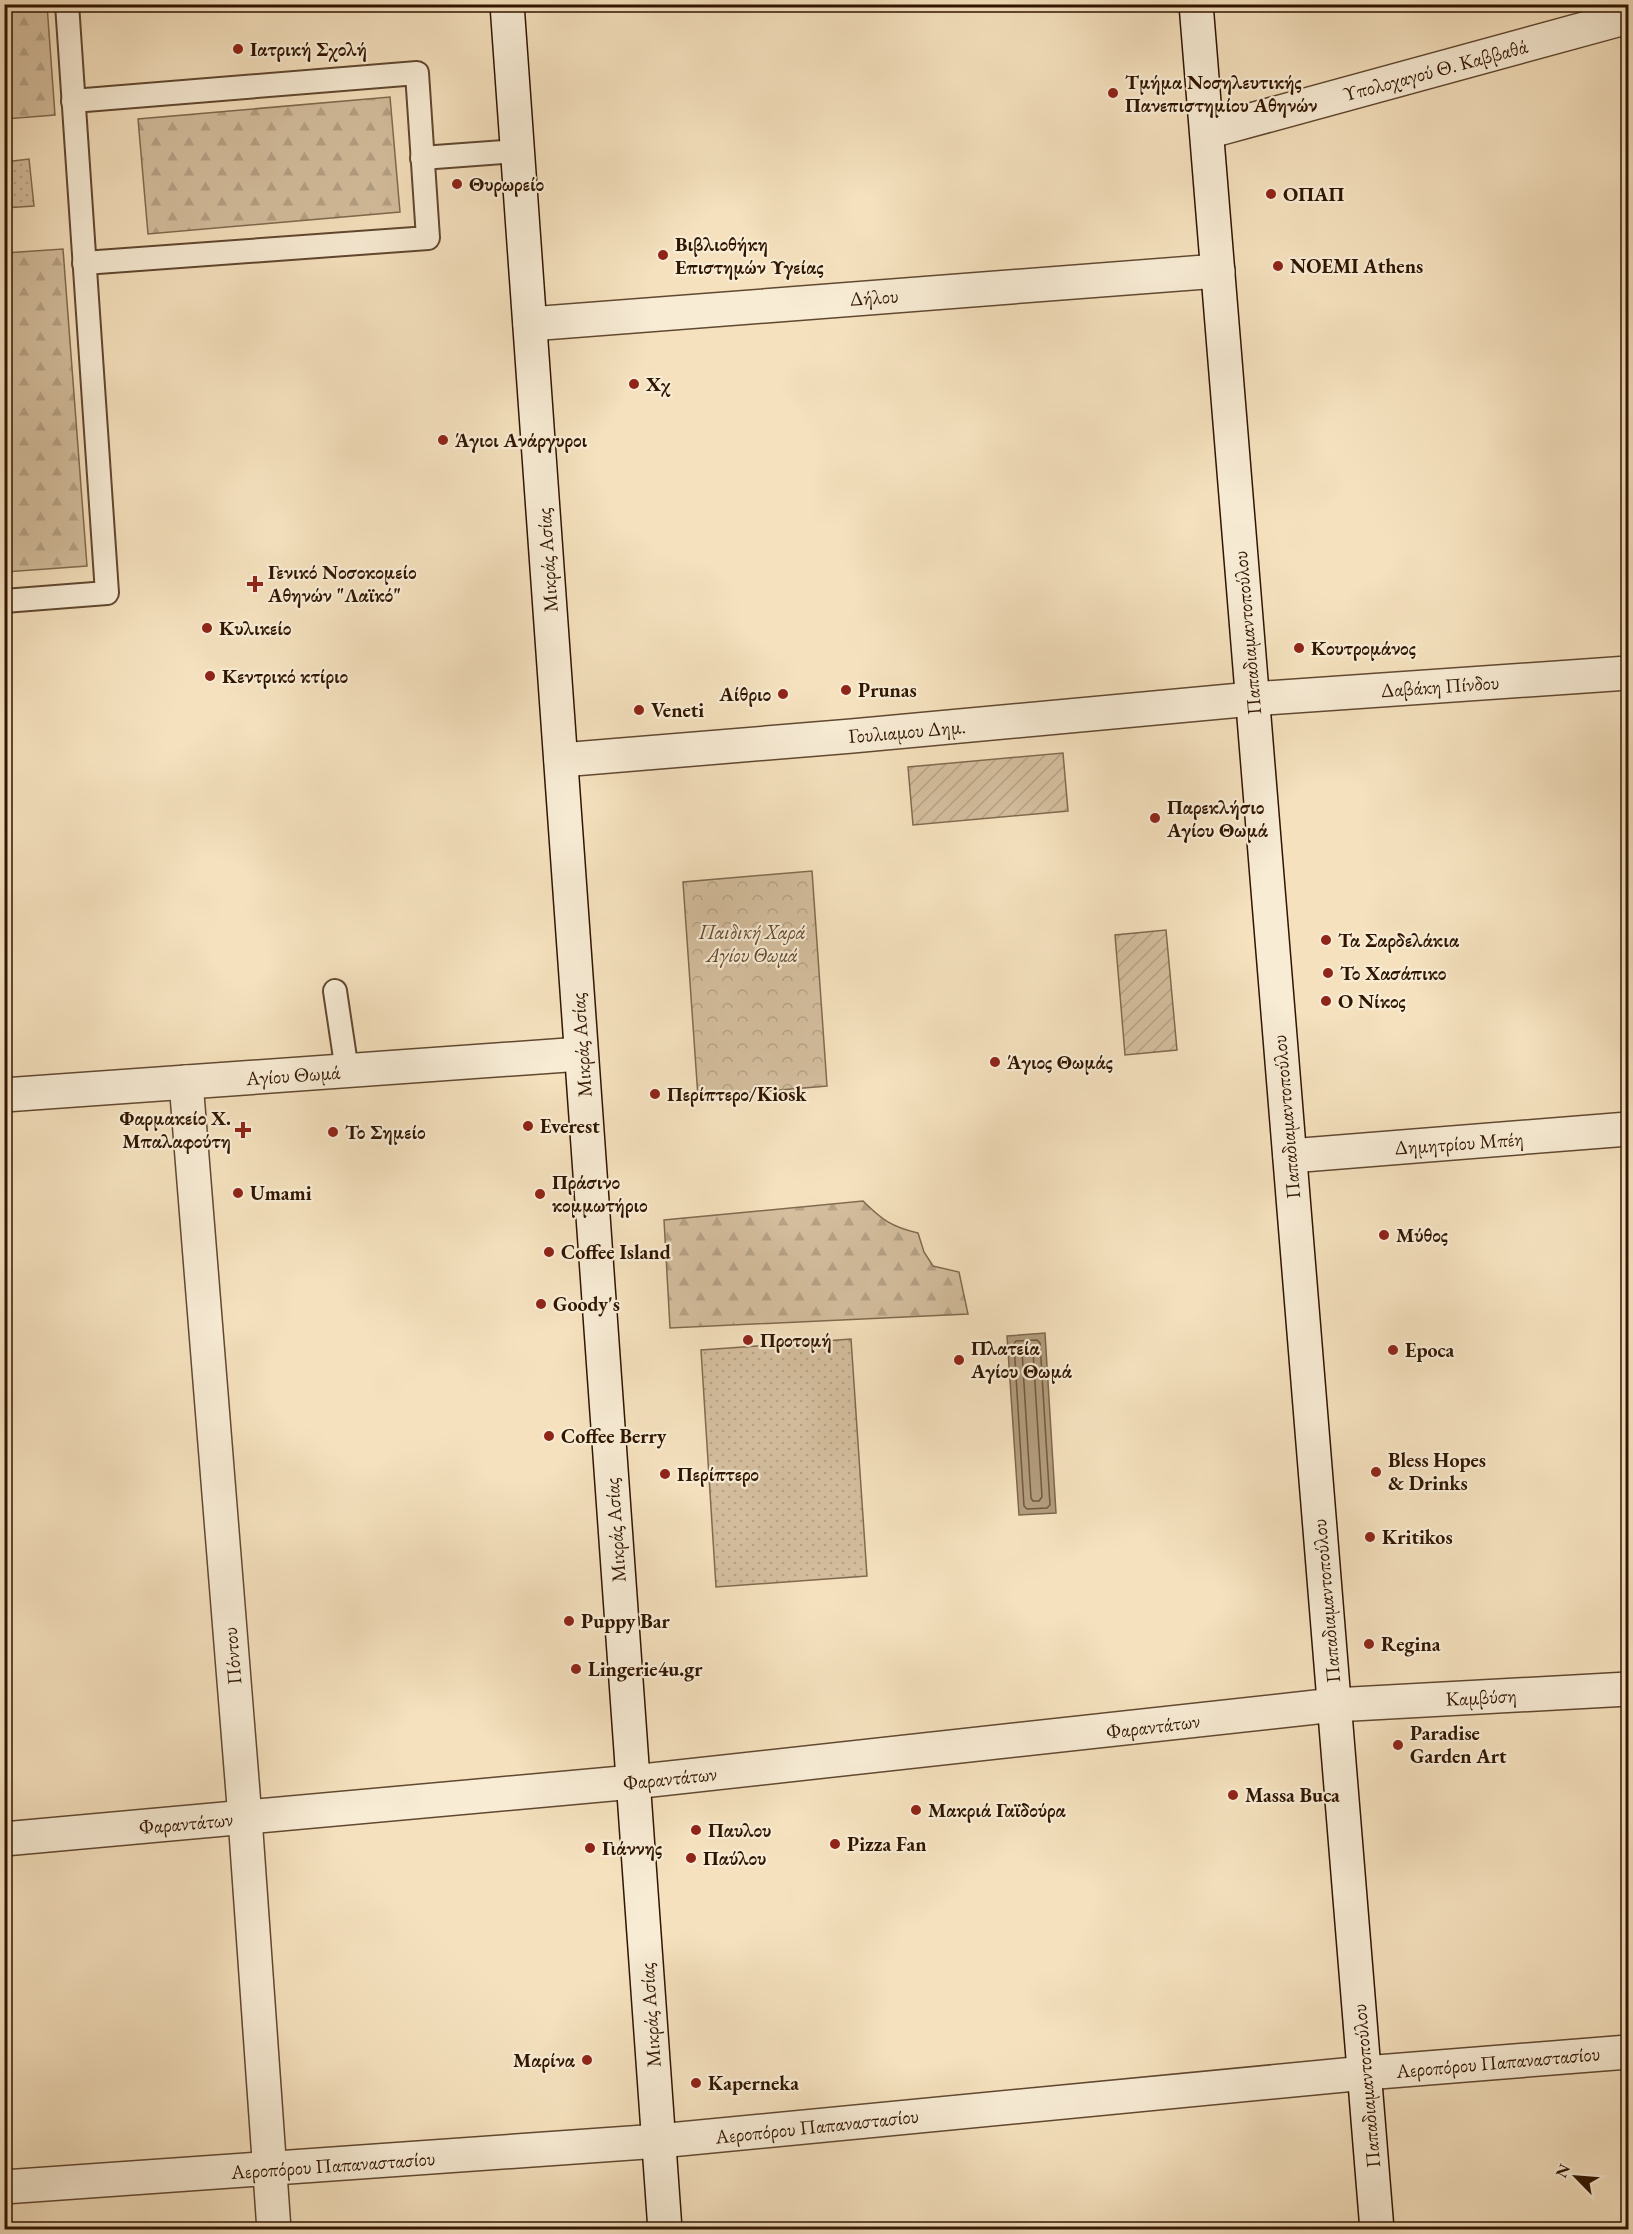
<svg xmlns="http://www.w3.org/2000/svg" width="1633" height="2234" viewBox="0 0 1633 2234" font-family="'EB Garamond',serif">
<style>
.grass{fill:url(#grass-dots);stroke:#826a4f;stroke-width:1.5}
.forest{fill:url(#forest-firs);stroke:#826a4f;stroke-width:1.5}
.park{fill:url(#park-crowns);stroke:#826a4f;stroke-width:1.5}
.garden{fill:url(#garden-furrows);stroke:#826a4f;stroke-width:1.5}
.water{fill:#b29c7d;stroke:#7e664b;stroke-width:1.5}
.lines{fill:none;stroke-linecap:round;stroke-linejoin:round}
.shore{stroke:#71583e;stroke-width:1.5}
.lane-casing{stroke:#614830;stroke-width:26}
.street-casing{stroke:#614830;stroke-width:36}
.secondary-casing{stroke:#301500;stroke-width:36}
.lane{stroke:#f8ecd5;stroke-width:22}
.street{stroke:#f8ecd5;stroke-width:33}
.secondary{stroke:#f8ecd5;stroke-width:33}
.poi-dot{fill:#8f2418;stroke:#f8ecd5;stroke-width:2}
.labels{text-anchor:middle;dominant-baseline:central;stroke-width:4.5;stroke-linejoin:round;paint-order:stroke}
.poi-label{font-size:20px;font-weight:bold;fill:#301500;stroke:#f8ecd5;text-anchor:start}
.street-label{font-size:20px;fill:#301500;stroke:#f8ecd5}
.park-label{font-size:20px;font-style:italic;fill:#61482f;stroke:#f8ecd5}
</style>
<defs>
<pattern id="grass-dots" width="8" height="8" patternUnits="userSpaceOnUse" patternTransform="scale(1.5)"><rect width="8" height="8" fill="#d4be9e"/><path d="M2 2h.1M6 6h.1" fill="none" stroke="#b6a286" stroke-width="1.8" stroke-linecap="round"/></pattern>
<pattern id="forest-firs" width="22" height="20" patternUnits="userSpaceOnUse" patternTransform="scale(1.5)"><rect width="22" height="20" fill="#d4be9e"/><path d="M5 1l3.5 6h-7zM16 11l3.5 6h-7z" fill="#b6a286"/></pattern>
<pattern id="park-crowns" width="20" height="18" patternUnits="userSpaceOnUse" patternTransform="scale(1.5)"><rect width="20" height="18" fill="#d4be9e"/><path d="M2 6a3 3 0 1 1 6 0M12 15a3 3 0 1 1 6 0" fill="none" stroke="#b6a286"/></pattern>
<pattern id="garden-furrows" width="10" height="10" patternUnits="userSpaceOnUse" patternTransform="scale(1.5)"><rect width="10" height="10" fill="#d4be9e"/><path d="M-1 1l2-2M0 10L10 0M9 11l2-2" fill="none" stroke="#b6a286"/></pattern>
</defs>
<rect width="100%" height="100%" fill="#f5e1be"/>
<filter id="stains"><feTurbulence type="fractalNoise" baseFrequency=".00333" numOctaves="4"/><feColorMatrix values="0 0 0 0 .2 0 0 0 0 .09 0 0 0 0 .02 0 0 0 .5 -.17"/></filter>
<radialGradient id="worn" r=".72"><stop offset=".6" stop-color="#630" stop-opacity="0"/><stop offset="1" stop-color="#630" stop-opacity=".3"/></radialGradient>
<g class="grass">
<polygon points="29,159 34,206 5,208 5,162"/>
<polygon points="851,1339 867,1576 716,1587 701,1350"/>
</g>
<g class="forest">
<polygon points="5,4 47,5 55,115 5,119"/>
<polygon points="390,97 400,212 148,234 138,119"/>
<polygon points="63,249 87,566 5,572 5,253"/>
<path d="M863 1201C882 1220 892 1227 918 1233L924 1252 933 1266 959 1272 968 1314 670 1328 664 1220Z"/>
</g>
<polygon class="park" points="812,871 827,1086 698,1097 683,882"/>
<g class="garden">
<polygon points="1063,753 1068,811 913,825 908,767"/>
<polygon points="1166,930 1177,1050 1125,1055 1115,935"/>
</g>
<polygon class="water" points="1045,1333 1056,1513 1019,1515 1007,1336"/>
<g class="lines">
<g class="shore">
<polygon points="1037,1340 1040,1343 1050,1505 1047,1508 1027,1509 1024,1506 1014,1344 1016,1341"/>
<polygon points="1025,1348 1031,1348 1033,1351 1042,1497 1039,1501 1033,1501 1031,1498 1022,1351"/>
</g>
<defs>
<g id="lane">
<polyline points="73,101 417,73 428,238 84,263"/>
<polyline points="422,158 517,151"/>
<polyline points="4,601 107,593 67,4"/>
<polyline points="335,991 347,1071"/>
</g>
<g id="street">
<polyline points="1207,132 1628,17"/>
<polyline points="530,324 1218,271"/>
<polyline points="561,760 852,736 1252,699 1628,673"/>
<polyline points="186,1082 245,1818 274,2230"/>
<polyline points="4,1095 581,1054"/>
<polyline points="1290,1156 1628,1129"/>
<polyline points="4,1839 633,1782 1334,1705 1628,1689"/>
<polyline points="4,2187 659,2141 1365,2073 1628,2052"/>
</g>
<g id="secondary">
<polyline points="507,4 665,2230"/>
<polyline points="1196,4 1377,2230"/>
</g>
</defs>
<use href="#lane" class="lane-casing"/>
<use href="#street" class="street-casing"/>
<use href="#secondary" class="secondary-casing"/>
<use href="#lane" class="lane"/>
<use href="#street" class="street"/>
<use href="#secondary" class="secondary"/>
</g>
<g class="poi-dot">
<circle cx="238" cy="49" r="6"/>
<circle cx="1113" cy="93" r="6"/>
<circle cx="457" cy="184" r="6"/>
<circle cx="1271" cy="194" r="6"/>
<circle cx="663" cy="255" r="6"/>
<circle cx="1278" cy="266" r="6"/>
<circle cx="634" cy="384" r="6"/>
<circle cx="443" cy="440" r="6"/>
<path d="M252 575h6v6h6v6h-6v6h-6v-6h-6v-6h6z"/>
<circle cx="207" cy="628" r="6"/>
<circle cx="1299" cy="648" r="6"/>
<circle cx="210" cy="676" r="6"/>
<circle cx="846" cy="690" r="6"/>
<circle cx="783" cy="694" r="6"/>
<circle cx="639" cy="710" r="6"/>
<circle cx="1155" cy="818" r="6"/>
<circle cx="1326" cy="940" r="6"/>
<circle cx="1328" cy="973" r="6"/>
<circle cx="1326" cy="1001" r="6"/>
<circle cx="995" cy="1062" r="6"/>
<circle cx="655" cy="1094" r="6"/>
<circle cx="528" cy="1126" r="6"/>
<path d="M240 1121h6v6h6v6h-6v6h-6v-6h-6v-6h6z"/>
<circle cx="333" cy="1132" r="6"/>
<circle cx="238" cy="1193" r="6"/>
<circle cx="540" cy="1194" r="6"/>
<circle cx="1384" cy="1235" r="6"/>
<circle cx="549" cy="1252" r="6"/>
<circle cx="541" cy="1304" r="6"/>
<circle cx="748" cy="1340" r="6"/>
<circle cx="1393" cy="1350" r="6"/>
<circle cx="959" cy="1360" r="6"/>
<circle cx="549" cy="1436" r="6"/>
<circle cx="1376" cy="1472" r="6"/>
<circle cx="665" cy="1474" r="6"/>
<circle cx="1370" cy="1537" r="6"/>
<circle cx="569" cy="1621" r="6"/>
<circle cx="1369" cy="1644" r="6"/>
<circle cx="576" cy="1669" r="6"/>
<circle cx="1398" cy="1745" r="6"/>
<circle cx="1233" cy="1795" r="6"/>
<circle cx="916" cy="1810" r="6"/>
<circle cx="696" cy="1830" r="6"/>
<circle cx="835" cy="1844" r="6"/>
<circle cx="590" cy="1848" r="6"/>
<circle cx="691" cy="1858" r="6"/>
<circle cx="587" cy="2060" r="6"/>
<circle cx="696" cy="2083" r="6"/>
</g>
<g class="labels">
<g class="poi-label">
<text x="250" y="49">Ιατρική Σχολή</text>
<text x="1125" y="82">Τμήμα Νοσηλευτικής<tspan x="1125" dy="23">Πανεπιστημίου Αθηνών</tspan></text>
<text x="469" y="184">Θυρωρείο</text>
<text x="1283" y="194">ΟΠΑΠ</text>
<text x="675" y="244">Βιβλιοθήκη<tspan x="675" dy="23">Επιστημών Υγείας</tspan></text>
<text x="1290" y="266">NOEMI Athens</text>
<text x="646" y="384">Χχ</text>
<text x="455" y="440">Άγιοι Ανάργυροι</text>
<text x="268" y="572">Γενικό Νοσοκομείο<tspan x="268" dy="23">Αθηνών "Λαϊκό"</tspan></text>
<text x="219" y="628">Κυλικείο</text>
<text x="1311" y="648">Κουτρομάνος</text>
<text x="222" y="676">Κεντρικό κτίριο</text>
<text x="858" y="690">Prunas</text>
<text x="771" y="694" text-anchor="end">Αίθριο</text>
<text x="651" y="710">Veneti</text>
<text x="1167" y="807">Παρεκλήσιο<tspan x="1167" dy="23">Αγίου Θωμά</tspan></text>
<text x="1338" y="940">Τα Σαρδελάκια</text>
<text x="1340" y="973">Το Χασάπικο</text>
<text x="1338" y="1001">Ο Νίκος</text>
<text x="1007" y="1062">Άγιος Θωμάς</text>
<text x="667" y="1094">Περίπτερο/Kiosk</text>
<text x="231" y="1118" text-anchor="end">Φαρμακείο Χ.<tspan x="231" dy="23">Μπαλαφούτη</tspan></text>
<text x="540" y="1126">Everest</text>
<text x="345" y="1132">Το Σημείο</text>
<text x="552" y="1182">Πράσινο<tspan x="552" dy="23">κομμωτήριο</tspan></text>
<text x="250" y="1193">Umami</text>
<text x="1396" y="1235">Μύθος</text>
<text x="561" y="1252">Coffee Island</text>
<text x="553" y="1304">Goody's</text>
<text x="760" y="1340">Προτομή</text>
<text x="971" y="1348">Πλατεία<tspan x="971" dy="23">Αγίου Θωμά</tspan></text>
<text x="1405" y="1350">Epoca</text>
<text x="561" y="1436">Coffee Berry</text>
<text x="1388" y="1460">Bless Hopes<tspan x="1388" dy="23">&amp; Drinks</tspan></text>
<text x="677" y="1474">Περίπτερο</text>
<text x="1382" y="1537">Kritikos</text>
<text x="581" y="1621">Puppy Bar</text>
<text x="1381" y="1644">Regina</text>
<text x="588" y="1669">Lingerie4u.gr</text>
<text x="1410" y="1733">Paradise<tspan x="1410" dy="23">Garden Art</tspan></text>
<text x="1245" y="1795">Massa Buca</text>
<text x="928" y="1810">Μακριά Γαϊδούρα</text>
<text x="708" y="1830">Παυλου</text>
<text x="847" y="1844">Pizza Fan</text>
<text x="602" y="1848">Γιάννης</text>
<text x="703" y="1858">Παύλου</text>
<text x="575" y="2060" text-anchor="end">Μαρίνα</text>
<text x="708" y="2083">Kaperneka</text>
</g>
<g class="street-label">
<text transform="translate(1435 70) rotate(-15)">Υπολοχαγού Θ. Καββαθά</text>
<text transform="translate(874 297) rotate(-4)">Δήλου</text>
<text transform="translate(547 560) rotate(-94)">Μικράς Ασίας</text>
<text transform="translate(1247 633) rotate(-95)">Παπαδιαμαντοπούλου</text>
<text transform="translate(1440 686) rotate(-4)">Δαβάκη Πίνδου</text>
<text transform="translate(907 731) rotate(-5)">Γουλιαμου Δημ.</text>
<text transform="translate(581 1045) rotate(-94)">Μικράς Ασίας</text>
<text transform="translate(293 1075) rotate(-4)">Αγίου Θωμά</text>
<text transform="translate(1286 1117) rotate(-95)">Παπαδιαμαντοπούλου</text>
<text transform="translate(1459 1143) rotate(-4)">Δημητρίου Μπέη</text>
<text transform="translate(615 1530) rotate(-94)">Μικράς Ασίας</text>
<text transform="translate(1326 1601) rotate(-95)">Παπαδιαμαντοπούλου</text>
<text transform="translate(232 1656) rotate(-95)">Πόντου</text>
<text transform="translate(1481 1697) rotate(-3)">Καμβύση</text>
<text transform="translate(1153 1726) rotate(-7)">Φαραντάτων</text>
<text transform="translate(670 1778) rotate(-6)">Φαραντάτων</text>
<text transform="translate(186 1823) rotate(-5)">Φαραντάτων</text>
<text transform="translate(650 2015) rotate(-94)">Μικράς Ασίας</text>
<text transform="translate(1498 2062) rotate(-5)">Αεροπόρου Παπαναστασίου</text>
<text transform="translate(1366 2086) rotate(-95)">Παπαδιαμαντοπούλου</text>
<text transform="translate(817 2126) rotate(-6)">Αεροπόρου Παπαναστασίου</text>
<text transform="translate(333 2165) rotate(-4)">Αεροπόρου Παπαναστασίου</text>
</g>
<g class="park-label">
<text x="752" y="932">Παιδική Χαρά<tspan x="752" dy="23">Αγίου Θωμά</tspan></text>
</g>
</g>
<rect width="1633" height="2234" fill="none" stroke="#f5e1be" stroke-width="24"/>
<rect x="6" y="6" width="1621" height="2222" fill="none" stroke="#301500" stroke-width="3"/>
<rect x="12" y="12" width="1609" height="2210" fill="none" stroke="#301500" stroke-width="1.5"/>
<g transform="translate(1576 2177) rotate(295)" stroke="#f8ecd5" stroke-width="4.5" paint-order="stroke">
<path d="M0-4.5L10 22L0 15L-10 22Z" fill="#301500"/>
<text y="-9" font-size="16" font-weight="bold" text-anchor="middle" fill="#301500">N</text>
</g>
<rect width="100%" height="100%" filter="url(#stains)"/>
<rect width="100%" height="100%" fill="url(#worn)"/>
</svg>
